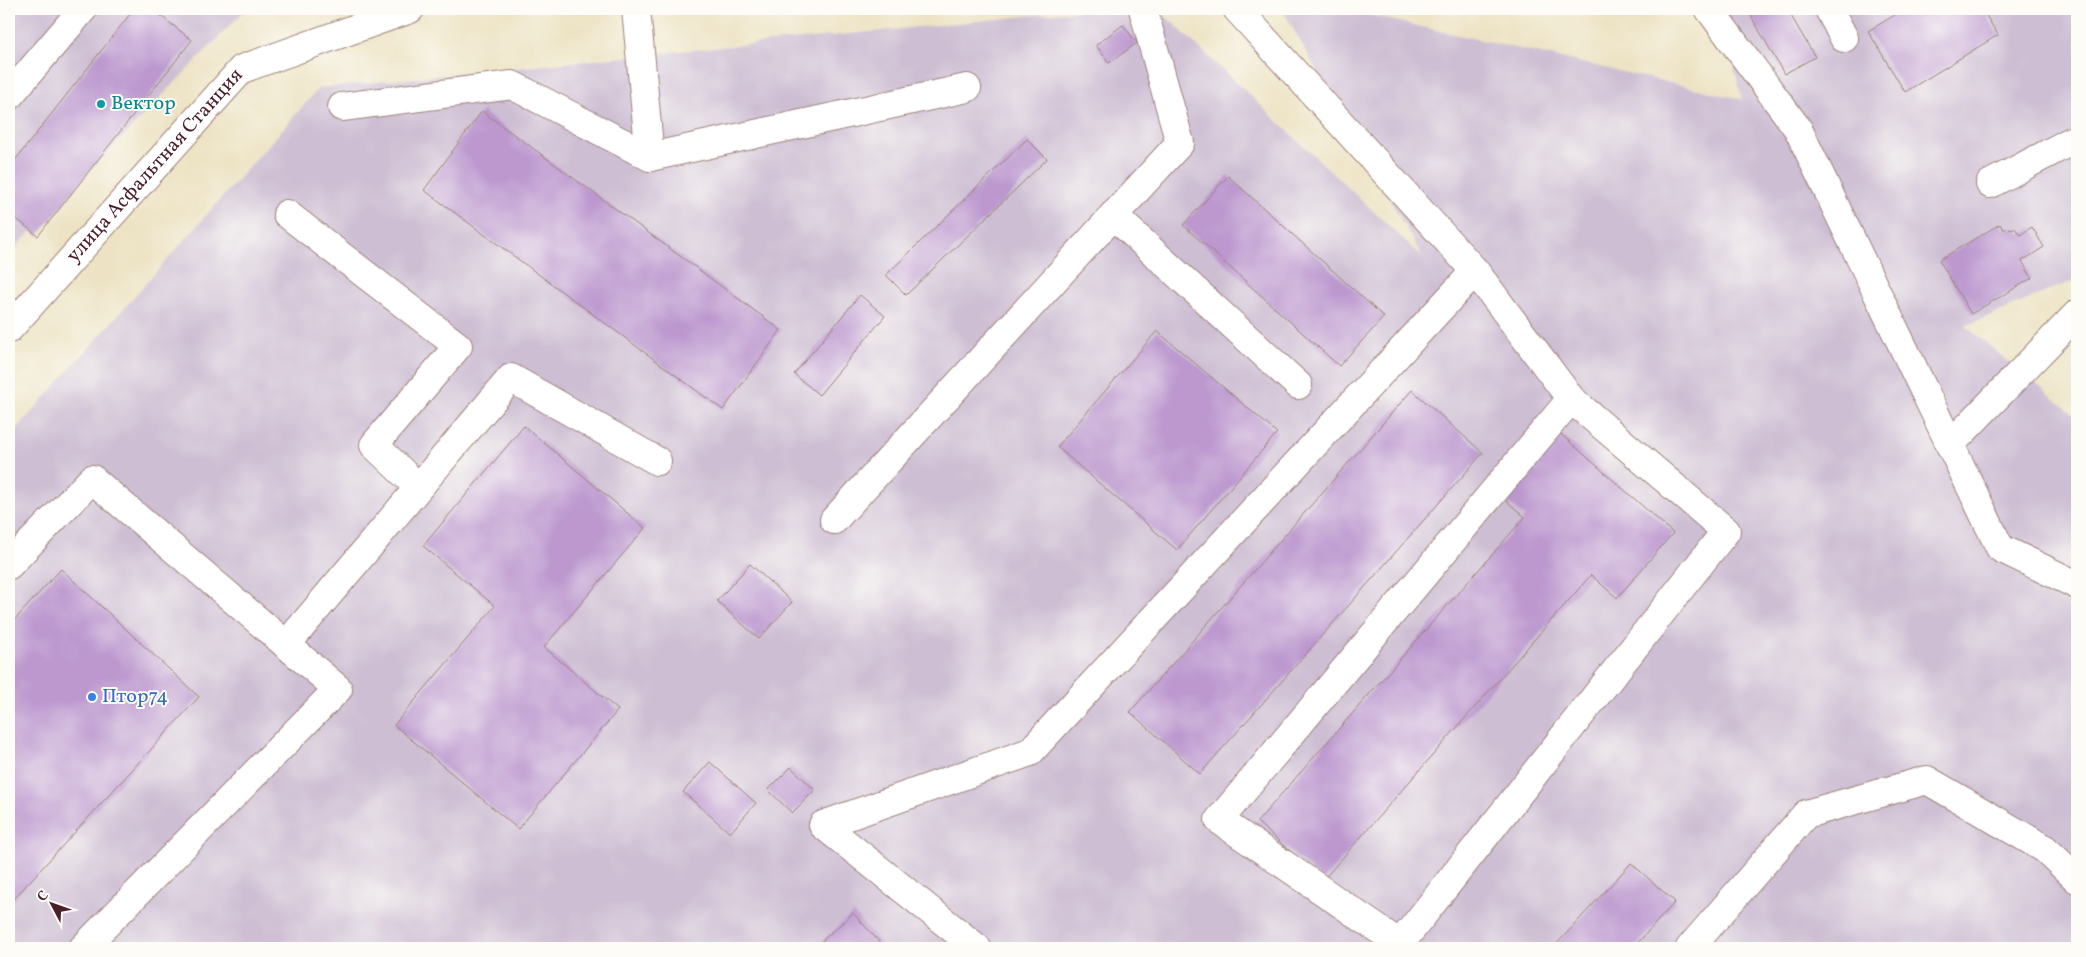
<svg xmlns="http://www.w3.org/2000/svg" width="2086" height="957" viewBox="0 0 2086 957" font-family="Vollkorn,serif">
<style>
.industrial{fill:#cdbed3}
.building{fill:#bc98cf}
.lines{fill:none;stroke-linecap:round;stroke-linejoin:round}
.minor-casing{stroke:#9c8178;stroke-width:30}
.minor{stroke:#fff;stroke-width:28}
.culture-dot{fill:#0f9aa8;stroke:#fdfcf7;stroke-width:2}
.shop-dot{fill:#3f7fe0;stroke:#fdfcf7;stroke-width:2}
.labels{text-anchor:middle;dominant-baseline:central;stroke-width:4;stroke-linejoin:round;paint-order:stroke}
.culture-label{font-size:20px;fill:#0d838f;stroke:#fdfcf7;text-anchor:start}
.street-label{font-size:20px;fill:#4a1f2b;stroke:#fdfcf7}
.shop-label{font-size:20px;fill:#366cbe;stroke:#fdfcf7;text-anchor:start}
</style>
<rect width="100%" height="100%" fill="#fdfcf7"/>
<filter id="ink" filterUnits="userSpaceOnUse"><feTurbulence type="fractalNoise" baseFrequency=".02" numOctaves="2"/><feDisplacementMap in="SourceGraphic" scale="10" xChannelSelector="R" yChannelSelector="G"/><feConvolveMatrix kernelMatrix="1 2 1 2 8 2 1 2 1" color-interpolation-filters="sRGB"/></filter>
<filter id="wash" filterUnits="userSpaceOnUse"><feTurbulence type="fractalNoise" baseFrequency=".0096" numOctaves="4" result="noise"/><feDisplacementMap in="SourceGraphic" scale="20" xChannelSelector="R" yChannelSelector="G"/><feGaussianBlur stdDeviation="1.12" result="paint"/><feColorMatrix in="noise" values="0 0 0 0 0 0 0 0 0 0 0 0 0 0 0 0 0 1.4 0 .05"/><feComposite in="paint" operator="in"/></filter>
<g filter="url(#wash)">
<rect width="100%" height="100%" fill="#ede3c4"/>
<g class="industrial">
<polygon points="9,9 246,9 9,254"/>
<polygon points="1096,9 1158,9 1423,258 1282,9 1342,9 1742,99 1719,9 2077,9 2077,279 1965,326 2077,417 2077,948 9,948 9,438 319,88"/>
</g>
<g id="blocks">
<g class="building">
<polygon points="134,9 152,9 192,40 38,236 9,213 9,168"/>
<polygon points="1747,9 1787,9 1815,57 1784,74"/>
<polygon points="1905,9 1982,9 1998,35 1905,92 1868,31"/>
<polygon points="1123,25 1137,43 1109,63 1096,45"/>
<polygon points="482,111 781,330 723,410 424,190"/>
<polygon points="1027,139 1047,159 906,295 886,275"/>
<polygon points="1228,176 1384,317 1339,366 1183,225"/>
<polygon points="2000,224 2003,229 2015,228 2020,235 2032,227 2044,247 2022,261 2032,278 1971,314 1939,260"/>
<polygon points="860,295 885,316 819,395 794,374"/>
<polygon points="1157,331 1277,433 1177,550 1057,447"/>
<polygon points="1412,390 1483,453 1200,774 1130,712"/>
<polygon points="524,426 645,528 544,647 618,710 518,829 394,725 495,606 423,546"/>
<polygon points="1553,427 1673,533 1617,598 1591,575 1323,880 1257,822 1525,517 1496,492"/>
<polygon points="750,564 792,602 759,639 717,601"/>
<polygon points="61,569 199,697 9,904 9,626"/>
<polygon points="710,762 756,803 730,833 683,792"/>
<polygon points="791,767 815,790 792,813 768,790"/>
<polygon points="1631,863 1675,902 1633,948 1553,948"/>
<polygon points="853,913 885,948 814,948"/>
</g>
</g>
</g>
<g filter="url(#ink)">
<use href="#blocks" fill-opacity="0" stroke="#9c8178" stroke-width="1"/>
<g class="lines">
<defs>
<g id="minor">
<polyline points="636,9 650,157"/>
<polyline points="1709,9 1798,129 2000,548 2077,585"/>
<polyline points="1829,9 1844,38"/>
<polyline points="9,96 83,9"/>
<polyline points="342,107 512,85 650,157 967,88"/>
<polyline points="1990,184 2077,138"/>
<polyline points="287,214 458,346 374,445 418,487"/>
<polyline points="1113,215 1298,385"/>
<polyline points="1475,271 1571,399 1726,531 1400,944 1219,820 1571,399"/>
<path id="s1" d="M9 329 242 69 410 9"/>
<polyline points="1950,445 2077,314"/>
<polyline points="834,520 1180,143 1143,9"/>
<polyline points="9,565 92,479 338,689 83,948"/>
<polyline points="286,645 511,378 657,461"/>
<polyline points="977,948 823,825 1030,752 1475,271 1237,9"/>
<polyline points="1690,948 1806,814 1927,780 2045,849 2077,879"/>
</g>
</defs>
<use href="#minor" class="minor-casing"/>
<use href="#minor" class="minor"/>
</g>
</g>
<circle class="culture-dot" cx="101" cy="104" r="5"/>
<circle class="shop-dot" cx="92" cy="697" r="5"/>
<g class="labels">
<g class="culture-label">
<text x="111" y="104">Вектор</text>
</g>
<g class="street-label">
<text stroke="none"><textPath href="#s1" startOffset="219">улица Асфальтная Станция</textPath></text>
</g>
<g class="shop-label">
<text x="102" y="697">Птор74</text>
</g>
</g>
<rect width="2086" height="957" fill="none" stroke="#fdfcf7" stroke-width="30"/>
<g transform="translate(52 904) rotate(311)" stroke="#fdfcf7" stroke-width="4" paint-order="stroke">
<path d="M0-4L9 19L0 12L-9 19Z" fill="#4a1f2b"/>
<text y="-8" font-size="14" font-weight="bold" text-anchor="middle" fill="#4a1f2b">С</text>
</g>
</svg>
